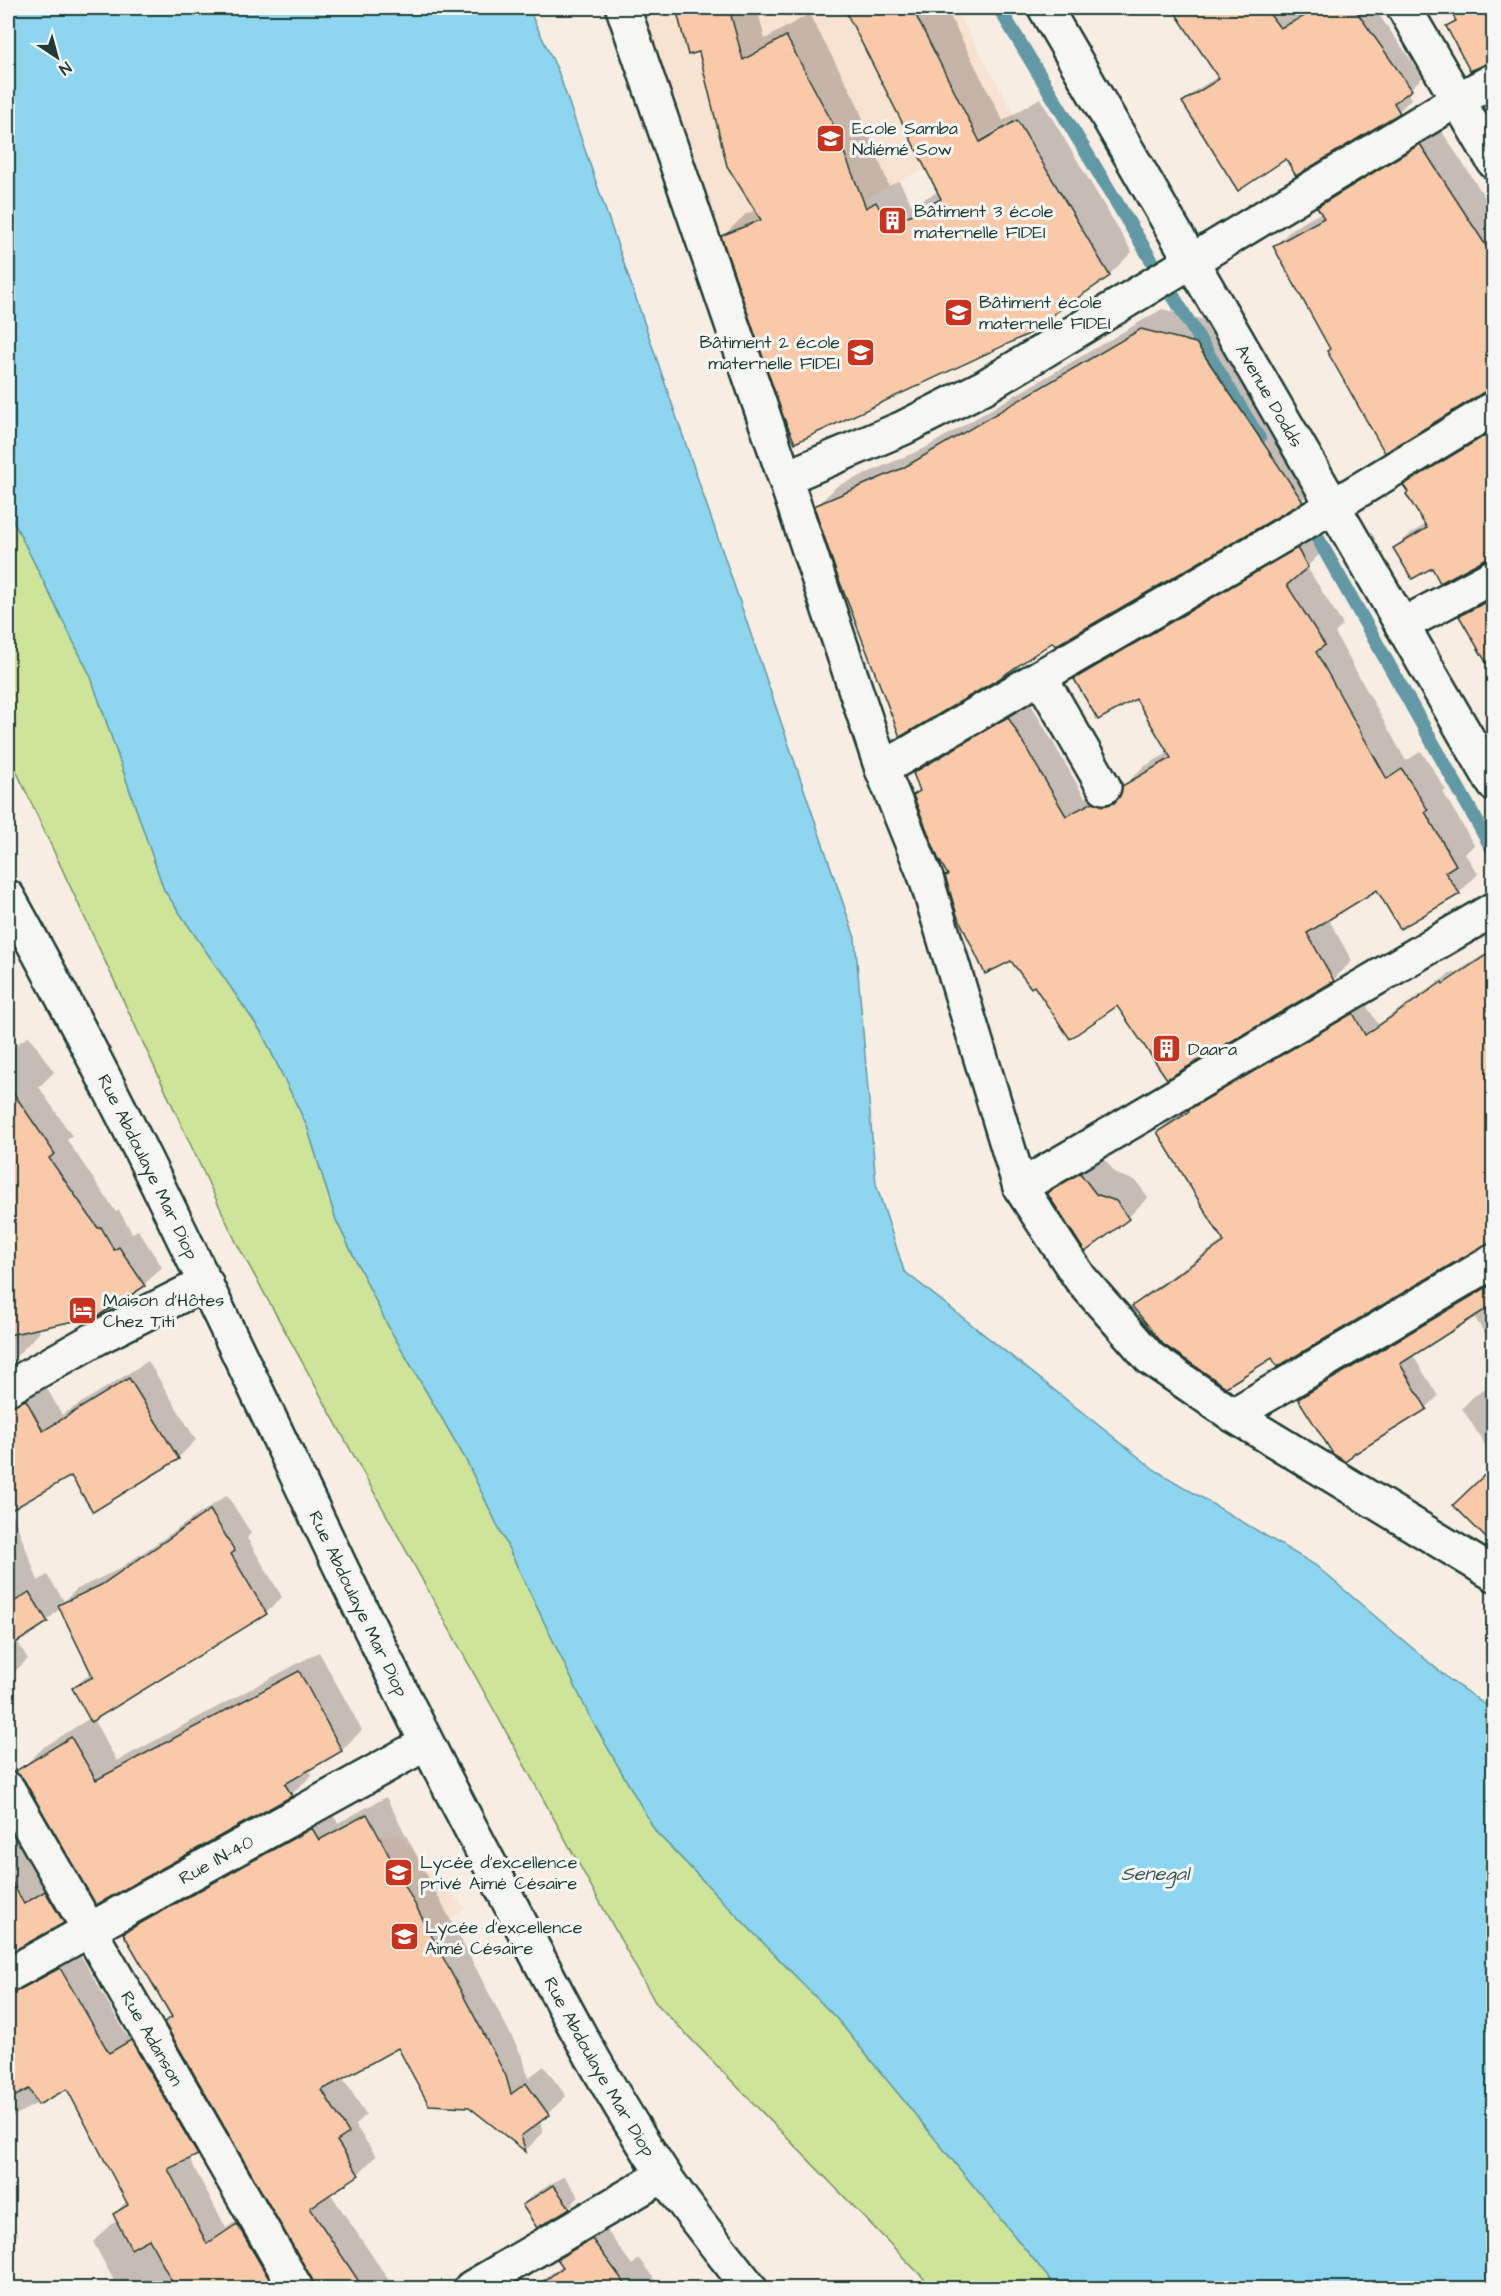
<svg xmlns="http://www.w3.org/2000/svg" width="1501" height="2296" viewBox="0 0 1501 2296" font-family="'Architects Daughter',sans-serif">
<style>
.built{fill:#f8e2d2}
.green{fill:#cee498;stroke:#769066;stroke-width:1.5}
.water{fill:#8ed6f0;stroke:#6299a5;stroke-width:1.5}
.shadow{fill:#0003}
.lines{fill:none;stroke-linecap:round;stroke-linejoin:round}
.stream{stroke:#6299a5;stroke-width:14}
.building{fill:#fac9a9;stroke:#1f3d34;stroke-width:1.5}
.minor-casing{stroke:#1f3d34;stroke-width:38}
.minor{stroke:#f6f6f2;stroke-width:33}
.labels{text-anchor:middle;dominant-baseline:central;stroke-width:6;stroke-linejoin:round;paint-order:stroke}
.poi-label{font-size:18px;fill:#1f3d34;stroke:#f6f6f2;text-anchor:start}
.street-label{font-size:18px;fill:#1f3d34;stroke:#f6f6f2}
.water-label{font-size:20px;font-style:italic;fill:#355c5a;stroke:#f6f6f2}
</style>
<rect width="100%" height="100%" fill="#f7ede3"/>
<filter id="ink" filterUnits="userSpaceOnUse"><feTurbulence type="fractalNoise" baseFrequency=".0167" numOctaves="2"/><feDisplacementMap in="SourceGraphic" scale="12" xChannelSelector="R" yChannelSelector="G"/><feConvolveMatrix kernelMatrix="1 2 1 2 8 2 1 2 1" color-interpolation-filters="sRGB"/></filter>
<g filter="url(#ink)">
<g class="built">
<polygon points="644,8 955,8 1016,117 941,160 806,230 773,216 715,238 666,86"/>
<polygon points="399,1834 465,1908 408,1955 346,1837"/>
</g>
<polygon class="green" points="8,510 91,677 164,890 262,1033 307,1126 336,1220 388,1326 465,1458 589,1715 656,1832 838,2020 1057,2288 933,2288 655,2002 236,1242 8,753"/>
<polygon class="water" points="8,8 528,8 558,71 855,938 876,1184 904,1271 1155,1470 1315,1565 1451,1681 1493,1710 1493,2288 1057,2288 838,2020 656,1832 589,1715 465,1458 388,1326 336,1220 307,1126 262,1033 164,890 91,677 8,510"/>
<g class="shadow">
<polygon points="677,8 757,8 765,39 809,14 855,99 889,186 899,181 912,205 939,191 846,8 946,8 1003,121 1040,98 1132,252 1109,275 1068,302 1047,323 723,236 746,214 756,210 700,50 689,53"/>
<polygon points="1174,8 1374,8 1423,77 1407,92 1411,99 1399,111 1297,174 1286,157 1184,102 1196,90 1219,76"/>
<polygon points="1450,8 1494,8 1494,60 1448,27 1456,18"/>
<polygon points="1439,127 1494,211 1494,385 1331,349 1275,246 1293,228 1322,212 1319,207 1337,189"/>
<polygon points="1162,309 1216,323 1323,480 1302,500 1056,644 1053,640 816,507 837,486 925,448"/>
<polygon points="1494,426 1494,556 1432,566 1395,548 1410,534 1426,524 1405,485 1420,471"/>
<polygon points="1317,530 1326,547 1307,567 1343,625 1335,633 1406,761 1421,751 1446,790 1443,792 1474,845 1465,854 1478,874 1459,893 1401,926 1378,888 1328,918 1352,961 1333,980 1167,1077 1117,1004 1034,984 949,874 914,795 920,789 915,773 934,754 1028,699 1085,798 1113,783 1123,787 1143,767 1170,752 1136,697 1076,679 1095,660"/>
<polygon points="1494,592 1494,675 1461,616 1476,601"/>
<polygon points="1494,948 1494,1241 1484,1243 1272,1356 1134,1306 1146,1294 1225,1239 1158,1132 1170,1121 1195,1105 1202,1098 1365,1003 1378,1024 1454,971 1455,973"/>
<polygon points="29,1036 54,1072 39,1087 72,1136 67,1140 116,1212 119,1210 132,1233 138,1230 162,1267 144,1285 98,1315 37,1327 40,1332 8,1365 8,1263 59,1228 22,1175 8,1185 8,1050"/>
<polygon points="1101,1154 1116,1174 1136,1181 1148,1197 1128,1218 1085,1250 1048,1193 1069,1173"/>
<polygon points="1494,1280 1494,1348 1473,1315 1412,1354 1438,1396 1426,1408 1300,1399 1311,1387"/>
<polygon points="148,1361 196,1440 178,1458 94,1510 71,1474 11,1509 38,1581 47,1575 64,1601 77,1589 119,1569 227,1495 251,1533 247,1538 282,1597 266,1613 93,1719 117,1761 319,1652 362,1730 342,1750 308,1769 312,1775 291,1795 103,1899 23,1767 44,1747 90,1718 74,1688 92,1671 61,1607 47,1621 17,1641 28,1659 8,1678 8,1373 44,1383 62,1415"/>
<polygon points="1494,1384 1494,1459 1462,1408 1474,1396"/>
<polygon points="386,1797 523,2058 528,2078 544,2066 566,2096 540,2121 543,2133 526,2150 399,2046 342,2077 366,2114 355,2125 376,2156 358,2174 330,2193 394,2288 316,2288 314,2278 166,2022 173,2015 125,1933 142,1915 330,1811 338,1823"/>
<polygon points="8,1812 74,1908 56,1925 8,1952"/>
<polygon points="78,1951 127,2036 150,2024 214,2136 197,2154 189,2158 226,2228 256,2207 311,2288 118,2288 93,2242 111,2224 118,2221 114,2214 127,2201 68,2087 10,2118 8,2123 8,1960"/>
<polygon points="564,2176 579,2197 569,2207 537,2226 523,2205 533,2195"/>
<polygon points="8,2215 18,2234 8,2245"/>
<polygon points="605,2228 632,2265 639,2259 661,2288 531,2288 563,2265 559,2259 571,2247"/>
</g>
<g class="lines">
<g class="stream">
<polyline points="999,8 1259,438"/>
<polyline points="1307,519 1494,852"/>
</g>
</g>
<g class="building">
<polygon points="676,8 729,8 743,60 786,36 832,122 866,208 876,202 889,226 941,199 844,8 912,8 980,142 1017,120 1110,276 1045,320 1048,325 795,443 783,416 721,236 761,220 727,166 699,52 688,55"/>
<polygon points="1172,8 1265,8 1280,28 1321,8 1354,8 1412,90 1394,103 1400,113 1296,176 1286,159 1238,191 1182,102 1219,79"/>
<polygon points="1449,8 1494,8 1494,61 1470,71 1446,26 1456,21"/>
<polygon points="1420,144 1494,258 1494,389 1484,392 1385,453 1327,351 1330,349 1273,246 1324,218 1317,207"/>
<polygon points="1141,329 1196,343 1303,502 1055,646 1053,642 997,680 900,737 836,572 814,506 903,468"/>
<polygon points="1494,430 1494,557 1485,559 1440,583 1432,568 1412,579 1393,548 1427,528 1406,494 1408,492 1403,485"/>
<polygon points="1297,548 1308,567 1287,585 1325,645 1316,652 1387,779 1402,769 1428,810 1425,812 1456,865 1445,872 1460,894 1400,929 1377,890 1307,933 1334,981 1167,1079 1117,1006 1070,1039 1034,986 1031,988 1011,961 985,974 957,915 945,876 948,875 938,858 913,795 920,791 913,773 1008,717 1066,816 1093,802 1103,806 1114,803 1120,796 1122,786 1171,758 1136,699 1098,720 1074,679"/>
<polygon points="1494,598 1494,676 1459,616"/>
<polygon points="1494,950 1494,1242 1484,1245 1277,1367 1272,1358 1226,1387 1163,1344 1132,1306 1224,1242 1157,1132 1189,1112 1188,1110 1353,1013 1365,1035 1442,982 1443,984"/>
<polygon points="8,1085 55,1154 49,1158 98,1228 101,1227 114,1250 119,1247 145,1286 98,1316 8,1335"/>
<polygon points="1080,1173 1096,1194 1116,1201 1129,1219 1085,1252 1047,1193"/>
<polygon points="1494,1283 1494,1304 1400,1364 1427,1409 1356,1453 1355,1452 1346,1462 1333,1454 1298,1399"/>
<polygon points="129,1378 179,1459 93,1512 71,1476 8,1512 8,1407 26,1400 43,1431"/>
<polygon points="1494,1466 1494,1546 1453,1505"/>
<polygon points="210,1510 235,1551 231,1554 267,1614 91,1722 72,1688 93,1677 58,1605 101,1585"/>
<polygon points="29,1592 48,1622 8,1648 8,1606"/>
<polygon points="299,1671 342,1751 285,1784 292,1796 96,1905 24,1780 14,1772 71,1737 96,1780"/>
<polygon points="367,1814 506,2076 511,2094 526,2083 549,2115 521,2136 526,2152 469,2107 429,2105 398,2048 322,2090 349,2133 337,2141 359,2175 310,2208 364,2289 315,2289 312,2279 164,2022 172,2017 123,1933 312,1828 319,1840"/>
<polygon points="8,1875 24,1904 45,1891 64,1923 8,1954"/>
<polygon points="60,1968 109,2053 131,2040 198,2155 168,2169 207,2244 237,2224 275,2289 176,2289 149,2239 131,2249 113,2214 128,2205 67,2089 38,2105 29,2089 8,2100 8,1994 17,1991"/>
<polygon points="553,2185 570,2208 537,2228 522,2205"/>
<polygon points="592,2239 629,2289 534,2289 563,2267 557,2259"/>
</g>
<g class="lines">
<defs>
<g id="minor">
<polyline points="623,8 785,478 882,769 926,878 1020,1187 1080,1278 1150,1358 1233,1415 1494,1574"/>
<path id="s1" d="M1045 8 1494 784"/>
<polyline points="1404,8 1494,162"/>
<polyline points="785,478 903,428 984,387 1457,100 1494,80"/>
<polyline points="1402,625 1494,576"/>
<polyline points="1041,678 1104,787"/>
<polyline points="882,769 1333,506 1494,408"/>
<path id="s2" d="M8 897C183 1211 320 1545 489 1863 544 1969 598 2076 664 2175 690 2214 721 2251 750 2288"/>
<polyline points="1020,1187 1494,909"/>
<polyline points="8,1388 95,1339 206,1283"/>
<polyline points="1233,1415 1494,1261"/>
<path id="s3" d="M8 1789 296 2288"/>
<path id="s4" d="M8 1975 425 1744"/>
<polyline points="471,2288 664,2175"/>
</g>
</defs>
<use href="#minor" class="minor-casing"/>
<use href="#minor" class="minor"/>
</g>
</g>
<defs>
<symbol id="school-square" viewBox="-11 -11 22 22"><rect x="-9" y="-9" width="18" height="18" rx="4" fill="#c8321e" stroke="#f6f6f2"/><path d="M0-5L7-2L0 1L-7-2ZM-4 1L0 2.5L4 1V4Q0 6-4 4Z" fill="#fff"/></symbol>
<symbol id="building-square" viewBox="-11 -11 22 22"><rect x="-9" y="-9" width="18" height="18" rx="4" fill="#c8321e" stroke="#f6f6f2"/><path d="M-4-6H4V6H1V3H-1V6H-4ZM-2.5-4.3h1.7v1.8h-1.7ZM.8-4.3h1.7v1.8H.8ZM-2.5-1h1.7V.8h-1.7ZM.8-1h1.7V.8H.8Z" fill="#fff"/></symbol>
<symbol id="hotel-square" viewBox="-11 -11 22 22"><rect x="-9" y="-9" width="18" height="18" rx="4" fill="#c8321e" stroke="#f6f6f2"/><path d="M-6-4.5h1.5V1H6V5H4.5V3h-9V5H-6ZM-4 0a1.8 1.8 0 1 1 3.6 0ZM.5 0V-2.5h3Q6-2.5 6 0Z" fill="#fff"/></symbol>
</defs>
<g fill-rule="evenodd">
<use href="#school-square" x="814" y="122" width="33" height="33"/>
<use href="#building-square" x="876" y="204" width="33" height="33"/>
<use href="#school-square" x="942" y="296" width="33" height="33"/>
<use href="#school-square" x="844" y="336" width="33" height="33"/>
<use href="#building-square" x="1150" y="1032" width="33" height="33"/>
<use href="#hotel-square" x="66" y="1294" width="33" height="33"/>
<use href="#school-square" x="382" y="1856" width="33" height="33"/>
<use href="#school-square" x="388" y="1920" width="33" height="33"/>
</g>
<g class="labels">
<g class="poi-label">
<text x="852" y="128">Ecole Samba<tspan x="852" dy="21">Ndiémé Sow</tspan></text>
<text x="914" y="211">Bâtiment 3 école<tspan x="914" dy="21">maternelle FIDEI</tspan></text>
<text x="979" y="302">Bâtiment école<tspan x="979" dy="21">maternelle FIDEI</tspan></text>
<text x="840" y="342" text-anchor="end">Bâtiment 2 école<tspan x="840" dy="21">maternelle FIDEI</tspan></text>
<text x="1188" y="1049">Daara</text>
<text x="103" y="1300">Maison d'Hôtes<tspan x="103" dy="21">Chez Titi</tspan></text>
<text x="420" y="1862">Lycée d'excellence<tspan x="420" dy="21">privé Aimé Césaire</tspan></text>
<text x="425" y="1927">Lycée d'excellence<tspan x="425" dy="21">Aimé Césaire</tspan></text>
</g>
<g class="street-label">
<text stroke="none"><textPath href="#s1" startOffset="448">Avenue Dodds</textPath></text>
<text stroke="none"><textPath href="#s2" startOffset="304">Rue Abdoulaye Mar Diop</textPath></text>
<text stroke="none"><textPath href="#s2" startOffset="789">Rue Abdoulaye Mar Diop</textPath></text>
<text stroke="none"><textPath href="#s4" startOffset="238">Rue IN-40</textPath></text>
<text stroke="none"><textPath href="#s3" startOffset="288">Rue Adanson</textPath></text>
<text stroke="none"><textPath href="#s2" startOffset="1311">Rue Abdoulaye Mar Diop</textPath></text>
</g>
<g class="water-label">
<text x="1155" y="1874">Senegal</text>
</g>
</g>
<rect width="1501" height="2296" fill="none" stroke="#f6f6f2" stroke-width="30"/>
<rect x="15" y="15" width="1471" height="2266" fill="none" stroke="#1f3d34" stroke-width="2" filter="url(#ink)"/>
<g transform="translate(57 57) rotate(144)" stroke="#f6f6f2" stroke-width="4.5" paint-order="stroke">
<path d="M0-4.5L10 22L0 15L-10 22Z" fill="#1f3d34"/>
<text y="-9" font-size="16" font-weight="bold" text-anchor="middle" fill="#1f3d34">N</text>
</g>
</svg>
